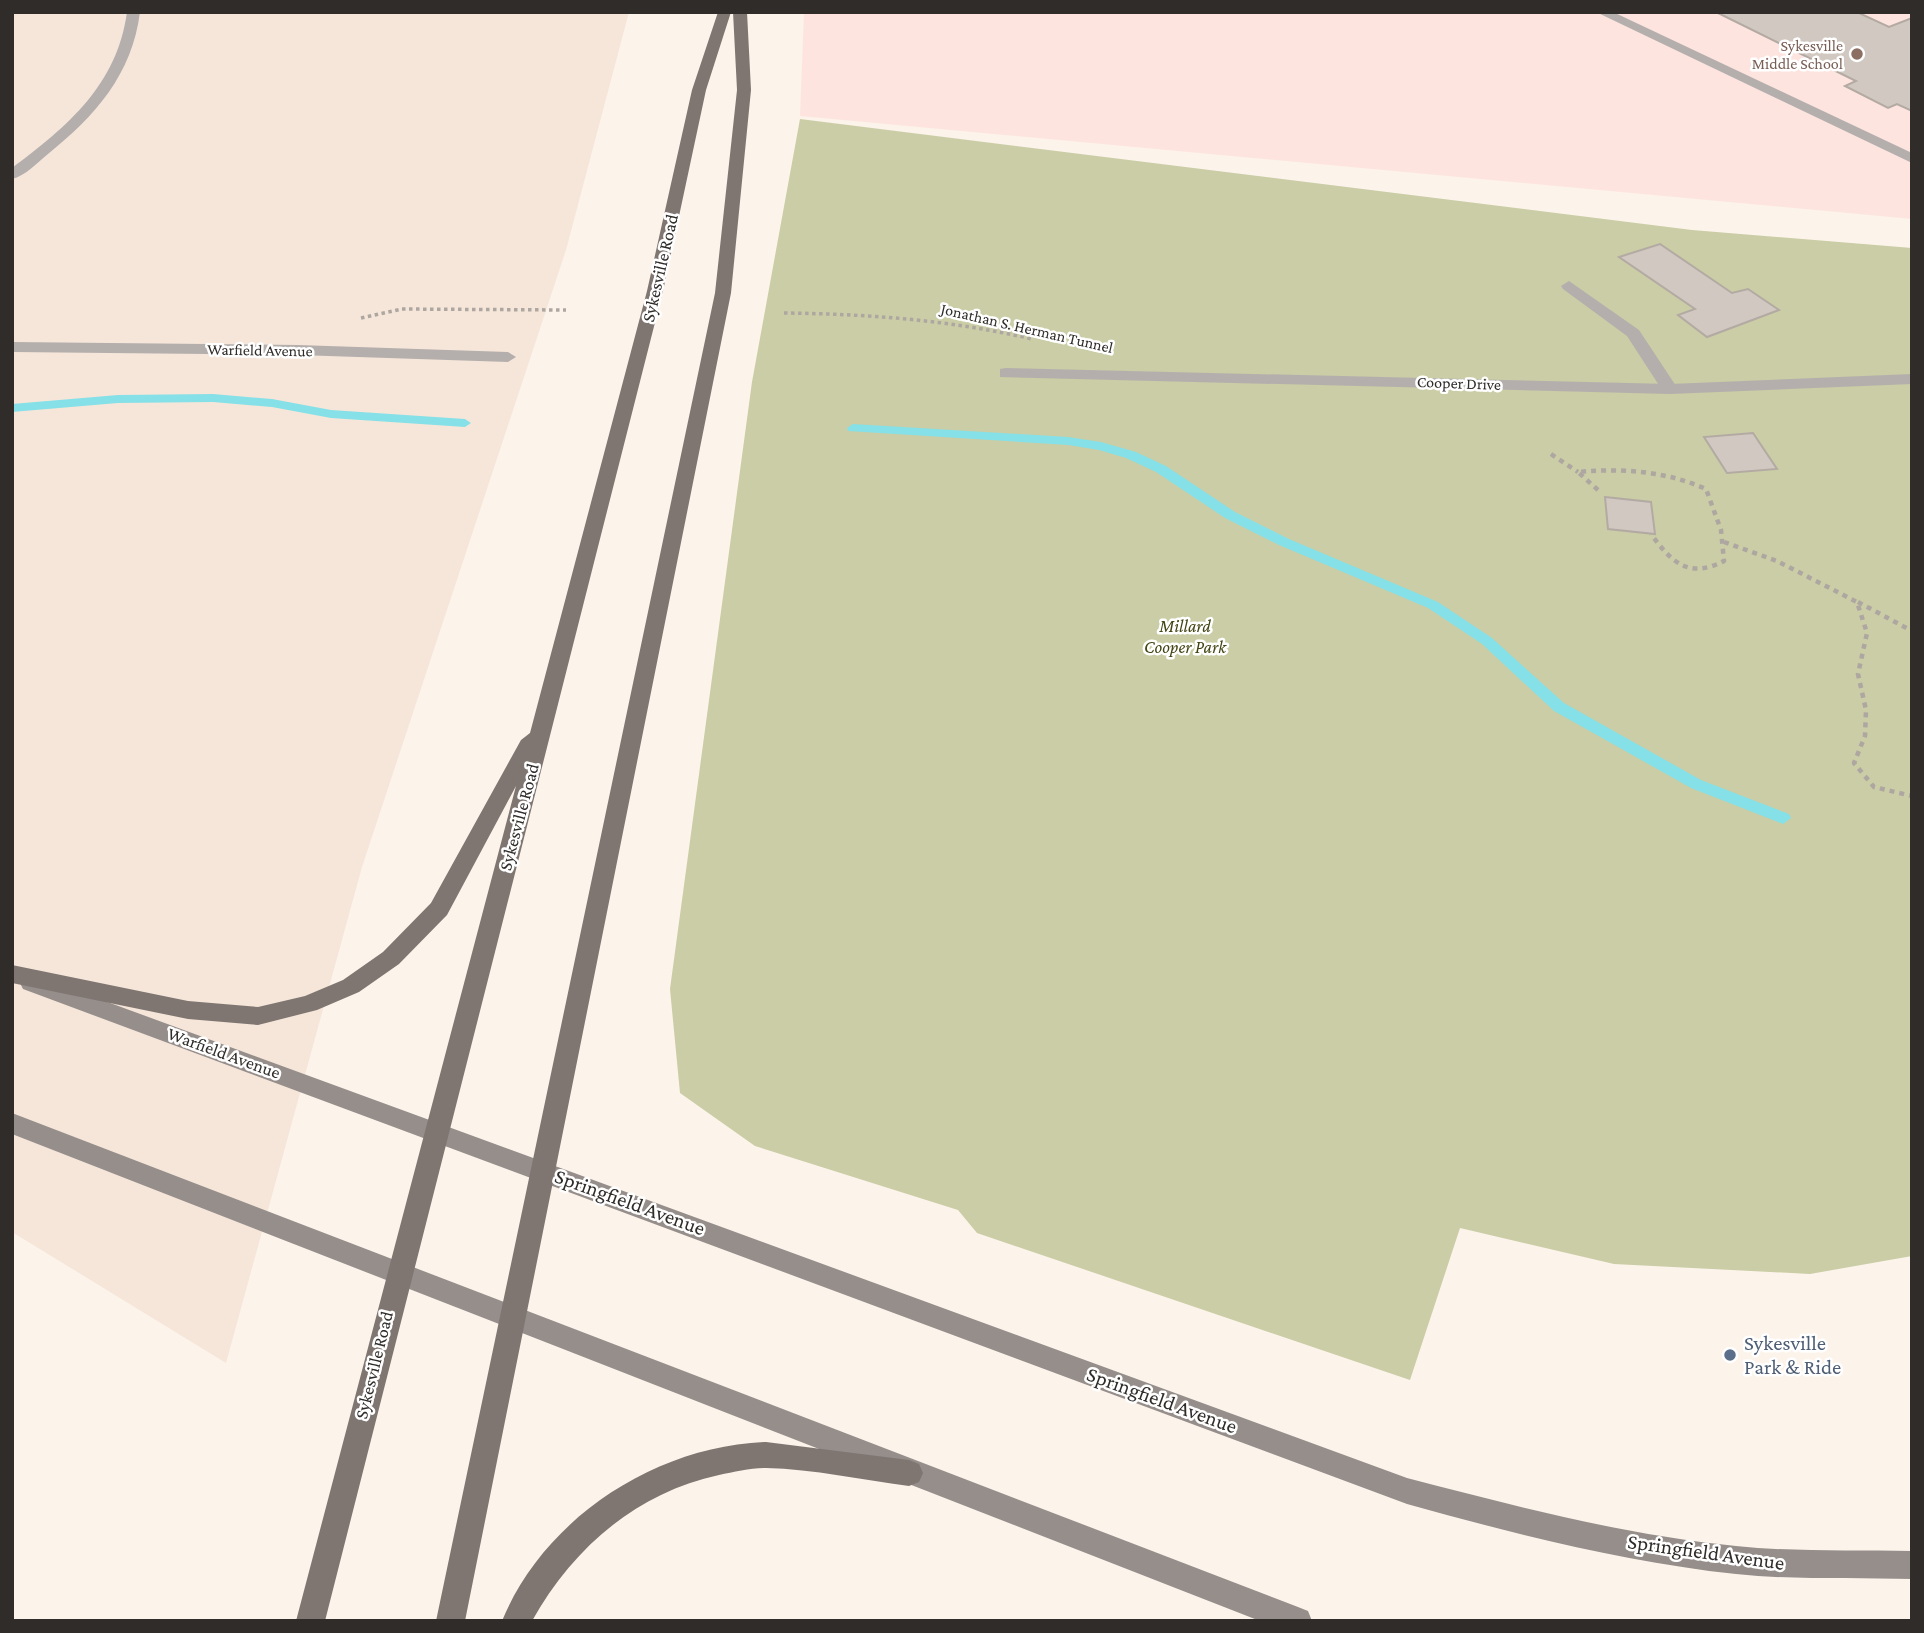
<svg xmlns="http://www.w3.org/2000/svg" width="1924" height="1633" viewBox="0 0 1924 1633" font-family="'Crimson Pro',serif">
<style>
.built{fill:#f6e6d9}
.education{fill:#fee4df}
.green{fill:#cacda5}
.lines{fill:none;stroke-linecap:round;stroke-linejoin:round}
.stream{fill:#86e0e7;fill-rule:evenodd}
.building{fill:#d1c9c1;stroke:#b3aaa3;stroke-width:2}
.path-far1{stroke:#aea7a1;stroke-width:3.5;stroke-dasharray:3.5 3.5;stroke-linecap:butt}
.path{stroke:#aea7a1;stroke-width:4.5;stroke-dasharray:5 5;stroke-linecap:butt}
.lane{fill:#b4afad;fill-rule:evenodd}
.street{fill:#b4afad;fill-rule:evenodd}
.secondary{fill:#958e8b;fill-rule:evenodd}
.primary{fill:#7f7672;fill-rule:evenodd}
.education-dot{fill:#8d6e63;stroke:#fff;stroke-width:2.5}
.service-dot{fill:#5c6f8a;stroke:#fff;stroke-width:2.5}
.labels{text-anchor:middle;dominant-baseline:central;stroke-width:5;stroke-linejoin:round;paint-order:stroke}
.far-education-label{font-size:16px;fill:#785e54;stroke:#fff;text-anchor:end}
.far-street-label{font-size:16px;fill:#2f2c29;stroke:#fff}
.street-label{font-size:18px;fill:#2f2c29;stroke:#fff}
.park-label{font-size:18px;font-style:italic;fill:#434412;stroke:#fff}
.near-street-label{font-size:21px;fill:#2f2c29;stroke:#fff}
.near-service-label{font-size:21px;fill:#4e5e75;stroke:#fff;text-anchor:start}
</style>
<rect width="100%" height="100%" fill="#fcf3eb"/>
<polygon class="built" points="12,12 629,12 566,250 362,867 226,1363 12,1232"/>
<polygon class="education" points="804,12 1912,12 1912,219 800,116"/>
<polygon class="green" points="800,119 1692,230 1912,248 1912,1256 1810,1274 1614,1264 1460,1228 1410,1380 977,1233 958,1210 755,1146 680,1093 670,989 752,382"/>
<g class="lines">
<g class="stream">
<polygon points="213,394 272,399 331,410 465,419 471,423 465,427 331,418 272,407 213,402 118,403 12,412 12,404 118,395"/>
<polygon points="853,424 1068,437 1101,442 1136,452 1166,466 1235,512 1289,539 1438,602 1492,638 1564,703 1701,780 1789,814 1791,818 1783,824 1691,788 1554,711 1482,644 1428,608 1279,545 1225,518 1156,472 1126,458 1099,450 1068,445 848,431 847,428"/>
</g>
</g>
<g class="building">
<polygon points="1716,12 1865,12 1861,14 1889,27 1912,18 1912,111 1897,104 1888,108 1845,86 1856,81"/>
<polygon points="1660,244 1732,293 1748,289 1779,310 1707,337 1678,315 1695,309 1619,257"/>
<polygon points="1753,433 1777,469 1727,473 1704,437"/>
<polygon points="1605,497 1651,502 1655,534 1608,529"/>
</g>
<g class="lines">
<g class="path-far1">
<path d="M784 313C868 314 950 320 1032 339"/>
<polyline points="361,318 402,309 566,310"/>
</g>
<g class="path">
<polyline points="1551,454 1578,472"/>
<path d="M1598 490 1578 472C1623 468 1665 471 1706 489L1721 530 1724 561C1689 579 1672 563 1651 534"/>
<polyline points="1724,542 1777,561 1857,602 1867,633 1858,674 1866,710 1865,736 1854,763 1874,787 1912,796"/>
<polyline points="1858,602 1912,631"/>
</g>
<g class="lane">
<polygon points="1596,12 1613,12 1912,153 1912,163"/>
<polygon points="1569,281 1639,330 1678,389 1676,393 1664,393 1627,336 1563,289 1561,286"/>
</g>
<g class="street">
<path d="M127 12H140C132 75 95 116 48 154 37 163 25 176 12 179V168C68 126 117 85 127 12Z"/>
<polygon points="12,342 298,345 508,352 516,357 508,362 298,355 12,352"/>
<polygon points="1006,368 1670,384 1912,374 1912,384 1670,394 1000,377 1000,369"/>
</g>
<g class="secondary">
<path d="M31 974 1407 1478C1515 1506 1624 1535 1736 1546 1794 1552 1853 1550 1912 1551V1579C1853 1578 1794 1580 1736 1574 1624 1562 1515 1534 1407 1504L23 989 20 983 23 977Z"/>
<polygon points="12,1113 1298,1607 1308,1611 1312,1621 1260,1621 12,1134"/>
</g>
<g class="primary">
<polygon points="718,12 731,12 706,90 663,291 325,1621 296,1621 516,786 447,915 399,964 359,992 317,1010 258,1025 188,1019 12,983 12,965 188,1001 258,1007 305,996 343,980 383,952 431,903 521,740 530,733 647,291 692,90"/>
<polygon points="733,12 747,12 751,90 731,293 465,1621 436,1621 715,293 737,90"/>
<path d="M766 1442 909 1460 919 1464 923 1473 919 1482 909 1486C862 1480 814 1469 766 1468 751 1468 734 1472 719 1475 636 1493 573 1548 532 1621H502C544 1518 656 1446 766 1442Z"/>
</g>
</g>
<circle class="education-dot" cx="1857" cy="54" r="7"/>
<circle class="service-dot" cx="1730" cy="1355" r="7"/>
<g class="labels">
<g class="far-education-label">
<text x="1843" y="45">Sykesville<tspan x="1843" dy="18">Middle School</tspan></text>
</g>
<g class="far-street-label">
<text transform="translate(1027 328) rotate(13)">Jonathan S. Herman Tunnel</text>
<text transform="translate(260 350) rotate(1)">Warfield Avenue</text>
<text transform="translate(1459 383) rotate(2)">Cooper Drive</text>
</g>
<g class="street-label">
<text transform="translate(660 268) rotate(-77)">Sykesville Road</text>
<text transform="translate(519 817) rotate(-75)">Sykesville Road</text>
<text transform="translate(224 1053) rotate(20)">Warfield Avenue</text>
<text transform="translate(374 1365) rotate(-76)">Sykesville Road</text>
</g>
<g class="park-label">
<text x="1185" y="626">Millard<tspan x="1185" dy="21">Cooper Park</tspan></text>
</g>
<g class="near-street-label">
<text transform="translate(630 1202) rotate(20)">Springfield Avenue</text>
<text transform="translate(1162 1400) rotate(20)">Springfield Avenue</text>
<text transform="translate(1706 1552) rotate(8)">Springfield Avenue</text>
</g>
<g class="near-service-label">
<text x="1744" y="1343">Sykesville<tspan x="1744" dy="24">Park &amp; Ride</tspan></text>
</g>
</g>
<rect width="1924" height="1633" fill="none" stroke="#2f2c29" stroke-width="28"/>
</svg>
